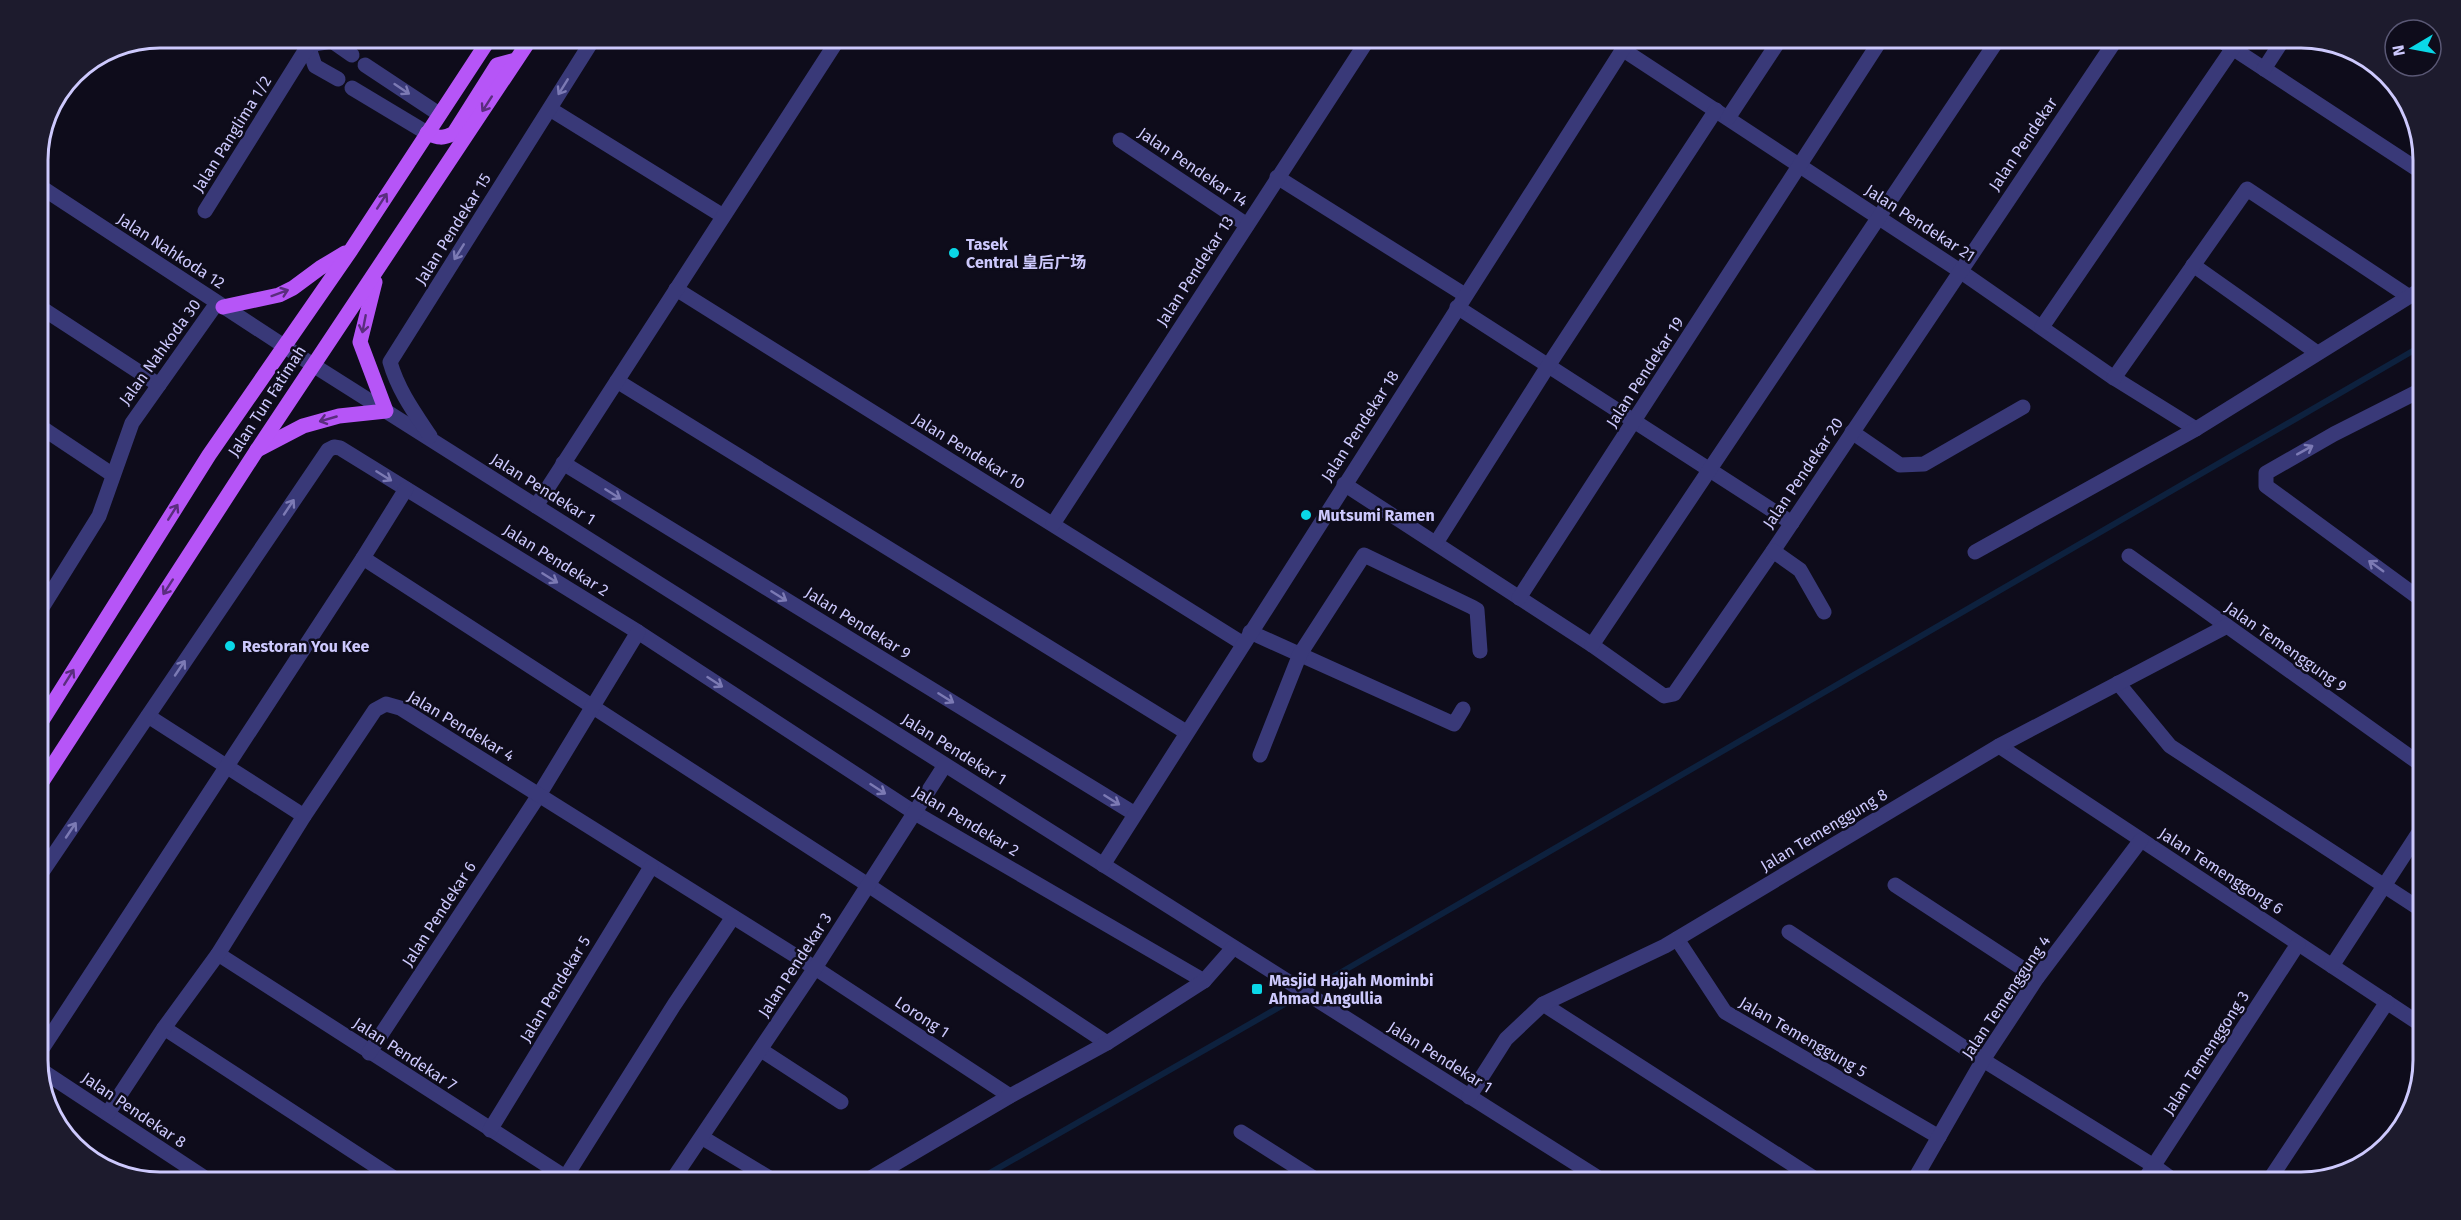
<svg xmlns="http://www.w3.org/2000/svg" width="2461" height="1220" viewBox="0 0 2461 1220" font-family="'Fira Sans','Noto Sans SC',sans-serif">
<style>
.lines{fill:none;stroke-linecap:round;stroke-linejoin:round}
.stream{stroke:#0d213e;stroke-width:6}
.minor{stroke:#393978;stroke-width:15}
.major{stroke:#b655f7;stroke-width:15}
.oneway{stroke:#7c7ab4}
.oneway2{stroke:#5a2d7e}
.poi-dot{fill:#0ad7e7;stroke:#0e0c1b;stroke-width:2}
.labels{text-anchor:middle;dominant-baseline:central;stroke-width:5;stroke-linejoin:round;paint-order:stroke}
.street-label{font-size:16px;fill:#cdc9fd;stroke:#0e0c1b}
.poi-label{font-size:16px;font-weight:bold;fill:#cdc9fd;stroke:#0e0c1b;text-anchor:start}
.rim{fill:none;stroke:#cdc9fd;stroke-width:3}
</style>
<rect width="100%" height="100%" fill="#0e0c1b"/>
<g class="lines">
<g class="stream">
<polyline points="1326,981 2423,345"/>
<polyline points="974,1182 1290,1001"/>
</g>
<g class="minor">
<polyline points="297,38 308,45 315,66 338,79"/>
<polyline points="2217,38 2423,173"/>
<polyline points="308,45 332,41 352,55"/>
<polyline points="1622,49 1960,271 2114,378 2196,429"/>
<polyline points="365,65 439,114"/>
<polyline points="2264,69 2284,38"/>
<polyline points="352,88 427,133"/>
<polyline points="550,109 723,216"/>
<polyline points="1728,118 1781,38"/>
<polyline points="1120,140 1247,225"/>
<polyline points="1277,177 1465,295"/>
<polyline points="38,185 313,365 1605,1182"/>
<polyline points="205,211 313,38"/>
<polyline points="2193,265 2316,352"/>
<polyline points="676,289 1242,643"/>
<polyline points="38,306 159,385"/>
<polyline points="1457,307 1792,523"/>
<polyline points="2042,327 2233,48"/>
<polyline points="2114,378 2247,189 2408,296"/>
<polyline points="617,381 1186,732"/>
<polyline points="2423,389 2334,434 2266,473 2266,486 2423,601"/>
<polyline points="38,425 113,475"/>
<polyline points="1852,432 1900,465 1924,464 2023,407"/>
<path d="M430 436C414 412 398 390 390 362L594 38"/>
<polyline points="563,463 1135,814"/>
<polyline points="1344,484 1592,645 1664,696 1674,694 1773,551 2117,38"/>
<polyline points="536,506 839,38"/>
<polyline points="1053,524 1369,38"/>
<polyline points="1436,543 1548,366 1716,110"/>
<polyline points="1773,551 1800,570 1824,612"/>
<polyline points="1975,552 2196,429 2423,288"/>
<polyline points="2129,556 2423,766"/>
<polyline points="363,558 868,885 1107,1043"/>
<polyline points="1519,598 1882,38"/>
<polyline points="38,614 99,516 132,423 217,303"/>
<polyline points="1250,632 1454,724 1463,709"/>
<path d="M1592 645C1727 442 1865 241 1999 38"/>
<polyline points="2118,683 2170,746 2423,911"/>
<polyline points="148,716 304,816"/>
<polyline points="1999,746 2423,1026"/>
<polyline points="1260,755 1300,654 1364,555 1472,607 1477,610 1480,651"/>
<polyline points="1103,865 1630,38"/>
<polyline points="38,878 328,450 334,447 340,448 638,632 915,813 1204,981"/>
<polyline points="1895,885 2037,978"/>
<polyline points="1789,932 1983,1060 2154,1166 2176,1182"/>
<polyline points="1677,939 1725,1012 1939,1137"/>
<polyline points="218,954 573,1182"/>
<polyline points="2332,966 2423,826"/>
<polyline points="1543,1004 1820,1182"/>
<polyline points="164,1028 400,1182"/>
<polyline points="761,1050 841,1102"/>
<polyline points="369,1053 539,795 638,632"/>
<polyline points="38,1055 363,558 406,489"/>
<polyline points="38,1068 211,1182"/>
<polyline points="1469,1097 1506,1039 1543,1004 1665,946 1999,746 2227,626"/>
<polyline points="108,1113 164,1028 218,954 304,816 375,710 386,704 400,708 815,968 1010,1096"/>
<polyline points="490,1130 651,867"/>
<polyline points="1241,1132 1320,1182"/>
<polyline points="703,1138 776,1182"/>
<polyline points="565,1178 674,1005 733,917"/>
<polyline points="671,1182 815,968 945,765"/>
<polyline points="864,1182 1010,1096 1107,1043 1204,981 1233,948"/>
<polyline points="1913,1182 1983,1060 2037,978 2141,840"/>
<polyline points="2143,1182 2298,944"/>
<polyline points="2268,1182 2387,1002"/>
</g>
<g class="major">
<path d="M427 133C438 138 443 139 454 133L497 65 516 60"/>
<polyline points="223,307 279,295 293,288 320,268 345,253"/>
<polyline points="257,450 303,426 339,416 386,411 360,342 375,282"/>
<polyline points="38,727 209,455 351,250 490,38"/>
<polyline points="38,788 257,450 531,38"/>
</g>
</g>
<defs><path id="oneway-shaft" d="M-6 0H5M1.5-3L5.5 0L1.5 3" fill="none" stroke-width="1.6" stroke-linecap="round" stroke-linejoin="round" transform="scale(1.5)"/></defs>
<g class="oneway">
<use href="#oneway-shaft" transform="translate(563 87) rotate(122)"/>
<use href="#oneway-shaft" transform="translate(402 89) rotate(34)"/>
<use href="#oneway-shaft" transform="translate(459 252) rotate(122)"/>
<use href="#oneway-shaft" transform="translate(2305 450) rotate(-29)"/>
<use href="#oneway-shaft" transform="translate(384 476) rotate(32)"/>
<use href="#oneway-shaft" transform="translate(613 494) rotate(32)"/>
<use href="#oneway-shaft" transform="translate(289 507) rotate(-56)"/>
<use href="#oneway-shaft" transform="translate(2376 566) rotate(-144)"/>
<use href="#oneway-shaft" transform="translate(550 578) rotate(32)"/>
<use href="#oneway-shaft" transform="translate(779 596) rotate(32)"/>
<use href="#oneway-shaft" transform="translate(180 668) rotate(-56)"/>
<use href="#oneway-shaft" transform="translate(715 682) rotate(33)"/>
<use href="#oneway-shaft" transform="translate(946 698) rotate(32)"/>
<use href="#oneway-shaft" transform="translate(878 789) rotate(33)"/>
<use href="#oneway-shaft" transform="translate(1112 800) rotate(32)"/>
<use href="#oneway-shaft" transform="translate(71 830) rotate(-56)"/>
</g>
<g class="oneway2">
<use href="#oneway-shaft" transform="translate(487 104) rotate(123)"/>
<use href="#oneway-shaft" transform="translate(382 201) rotate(-57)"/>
<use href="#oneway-shaft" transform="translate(280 293) rotate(-20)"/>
<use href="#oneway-shaft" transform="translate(364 324) rotate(101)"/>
<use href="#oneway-shaft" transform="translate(328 419) rotate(164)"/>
<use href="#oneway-shaft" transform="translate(173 512) rotate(-58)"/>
<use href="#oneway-shaft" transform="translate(168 587) rotate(123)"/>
<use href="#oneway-shaft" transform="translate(69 677) rotate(-58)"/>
</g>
<g class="poi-dot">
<circle cx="954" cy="253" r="6"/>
<circle cx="1306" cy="515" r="6"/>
<circle cx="230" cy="646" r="6"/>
<rect x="1251" y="983" width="12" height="12" rx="3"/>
</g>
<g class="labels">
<g class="street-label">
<text transform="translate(232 134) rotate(-58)">Jalan Panglima 1/2</text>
<text transform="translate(2023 144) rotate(-56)">Jalan Pendekar</text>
<text transform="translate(1193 167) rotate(34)">Jalan Pendekar 14</text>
<text transform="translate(1920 223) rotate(33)">Jalan Pendekar 21</text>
<text transform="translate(453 229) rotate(-58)">Jalan Pendekar 15</text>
<text transform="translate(171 251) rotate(33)">Jalan Nahkoda 12</text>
<text transform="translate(1195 271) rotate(-57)">Jalan Pendekar 13</text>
<text transform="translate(160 352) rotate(-54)">Jalan Nahkoda 30</text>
<text transform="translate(1645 372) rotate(-57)">Jalan Pendekar 19</text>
<text transform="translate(267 401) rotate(-57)">Jalan Tun Fatimah</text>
<text transform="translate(1360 426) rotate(-57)">Jalan Pendekar 18</text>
<text transform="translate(969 451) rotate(32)">Jalan Pendekar 10</text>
<text transform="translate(1803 473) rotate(-56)">Jalan Pendekar 20</text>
<text transform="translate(543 489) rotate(32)">Jalan Pendekar 1</text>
<text transform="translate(556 560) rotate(32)">Jalan Pendekar 2</text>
<text transform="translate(858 623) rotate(32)">Jalan Pendekar 9</text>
<text transform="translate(2286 647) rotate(35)">Jalan Temenggung 9</text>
<text transform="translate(461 726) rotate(31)">Jalan Pendekar 4</text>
<text transform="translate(954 749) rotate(32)">Jalan Pendekar 1</text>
<text transform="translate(966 821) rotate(31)">Jalan Pendekar 2</text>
<text transform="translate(1824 830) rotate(-31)">Jalan Temenggung 8</text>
<text transform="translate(2221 871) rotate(33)">Jalan Temenggong 6</text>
<text transform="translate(439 914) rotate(-57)">Jalan Pendekar 6</text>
<text transform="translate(795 965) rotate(-57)">Jalan Pendekar 3</text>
<text transform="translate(555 989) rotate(-59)">Jalan Pendekar 5</text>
<text transform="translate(2006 997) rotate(-56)">Jalan Temenggung 4</text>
<text transform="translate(922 1017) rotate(33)">Lorong 1</text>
<text transform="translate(1803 1037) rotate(30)">Jalan Temenggung 5</text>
<text transform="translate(2206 1053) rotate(-57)">Jalan Temenggong 3</text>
<text transform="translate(405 1054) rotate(33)">Jalan Pendekar 7</text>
<text transform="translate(1440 1057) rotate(32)">Jalan Pendekar 1</text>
<text transform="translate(134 1110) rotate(34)">Jalan Pendekar 8</text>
</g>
<g class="poi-label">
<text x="966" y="244">Tasek<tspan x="966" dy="18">Central 皇后广场</tspan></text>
<text x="1318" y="515">Mutsumi Ramen</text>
<text x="242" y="646">Restoran You Kee</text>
<text x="1269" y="980">Masjid Hajjah Mominbi<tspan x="1269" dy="18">Ahmad Angullia</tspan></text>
</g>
</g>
<path d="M0 0H2461V1220H0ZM160 48H2301A112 112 0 0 1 2413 160V1060A112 112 0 0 1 2301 1172H160A112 112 0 0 1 48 1060V160A112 112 0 0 1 160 48Z" fill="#1d1b2d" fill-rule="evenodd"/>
<path class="rim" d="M160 48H2301A112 112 0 0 1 2413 160V1060A112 112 0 0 1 2301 1172H160A112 112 0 0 1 48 1060V160A112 112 0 0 1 160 48Z"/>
<g transform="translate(2413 48) rotate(260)"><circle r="28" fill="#0e0c1b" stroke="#5a5875" stroke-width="1.5"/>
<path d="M0-4.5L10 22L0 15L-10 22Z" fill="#0ad7e7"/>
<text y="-9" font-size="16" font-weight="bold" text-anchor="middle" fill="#cdc9fd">N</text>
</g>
</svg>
